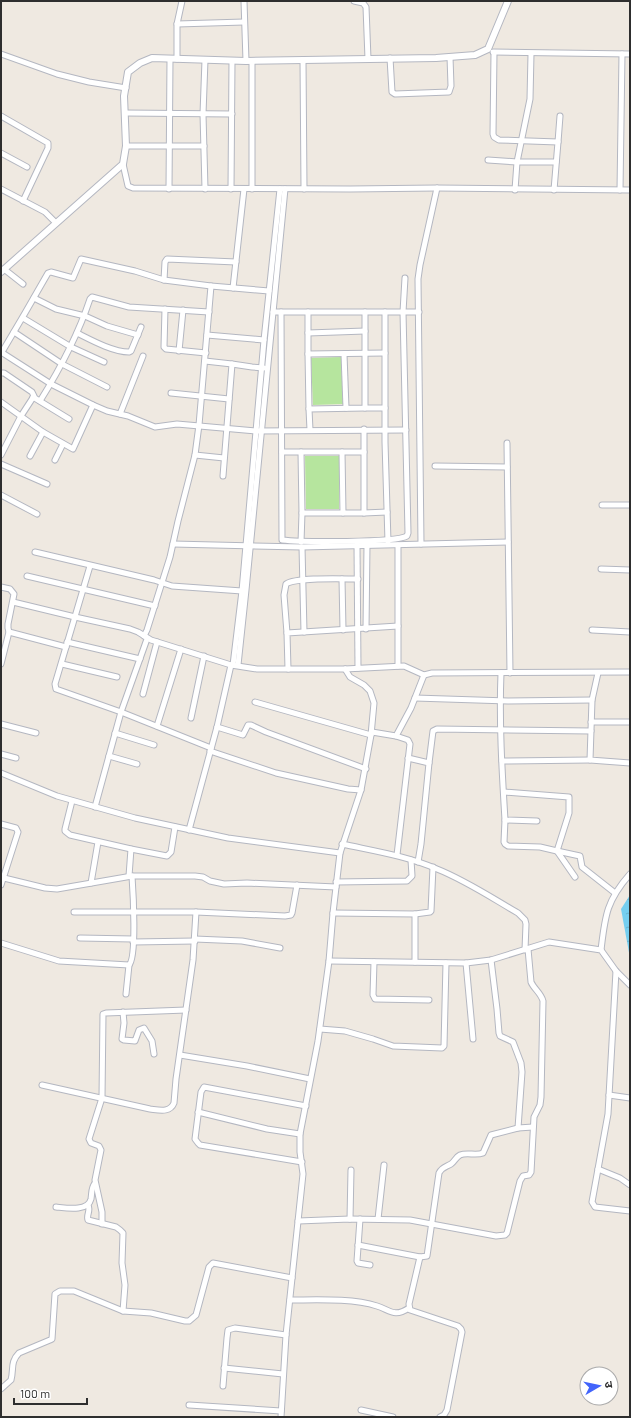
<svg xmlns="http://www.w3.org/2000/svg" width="631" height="1418" viewBox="0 0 631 1418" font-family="Barlow,'Noto Sans Devanagari',sans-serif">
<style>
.grass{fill:#b6e59e}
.water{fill:url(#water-ripples)}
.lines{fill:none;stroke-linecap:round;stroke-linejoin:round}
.minor-casing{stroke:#b4b7c1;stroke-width:7}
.tertiary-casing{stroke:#b4b7c1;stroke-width:8}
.minor{stroke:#fff;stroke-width:5}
.tertiary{stroke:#fff;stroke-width:6}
</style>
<defs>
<pattern id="water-ripples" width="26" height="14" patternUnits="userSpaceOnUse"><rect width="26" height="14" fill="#75cff0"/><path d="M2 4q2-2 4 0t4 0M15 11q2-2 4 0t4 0" fill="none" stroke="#66b2ce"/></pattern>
</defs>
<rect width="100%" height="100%" fill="#efe9e1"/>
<g class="grass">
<polygon points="341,357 343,404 313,405 311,358"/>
<polygon points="305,456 339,456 339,509 306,509"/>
</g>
<polygon class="water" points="630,895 630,958 621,909"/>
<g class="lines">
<defs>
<g id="minor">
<polyline points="244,1 246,61"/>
<polyline points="354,1 363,3 366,7 368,59"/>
<polyline points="177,24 244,22"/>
<polyline points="493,52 630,54"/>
<polyline points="494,53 493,134 494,137 499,140 558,142 560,116"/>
<polyline points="1,54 57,74 89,82 126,88"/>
<polyline points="390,58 392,92 395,94 449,92 451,86 450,57"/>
<polyline points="177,59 177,24 182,1"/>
<polyline points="205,60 203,114 205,189"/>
<polyline points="303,60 304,189"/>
<polyline points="252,61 252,189"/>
<polyline points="125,113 232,114"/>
<polyline points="1,116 48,143 48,148 23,201"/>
<polyline points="126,146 204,146"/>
<polyline points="1,153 27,167"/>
<polyline points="488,160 517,162 556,162"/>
<polyline points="123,164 128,186 133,188 350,189 437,188 630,190"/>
<polyline points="1,189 45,212 56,223"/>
<polyline points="169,189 170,59"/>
<polyline points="231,189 232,61"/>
<polyline points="515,190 517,162 530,99 531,54"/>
<polyline points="554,190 558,142"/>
<polyline points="620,190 622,54"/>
<polyline points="4,269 23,284"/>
<polyline points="164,280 165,262 167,259 236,262"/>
<polyline points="233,288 244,189"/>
<polyline points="34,298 56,309 85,316 107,326 138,335"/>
<polyline points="165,309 164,347 166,349 206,353"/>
<polyline points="273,312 419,312"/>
<path d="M281 312 282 540C300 542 395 543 407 536L408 533 403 312 405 278"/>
<polyline points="308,312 308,354 385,353"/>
<polyline points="385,312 385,442 388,542"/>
<polyline points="23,318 71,347 104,362"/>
<polyline points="14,332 62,364 107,387"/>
<path d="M77 333C91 340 113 352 129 352L131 351 141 327"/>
<polyline points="308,333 365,331"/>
<polyline points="207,335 264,340"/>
<polyline points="179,351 183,310"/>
<polyline points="1,352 51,384 93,405 107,411 128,416 155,427 177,424 256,431 406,430"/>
<polyline points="2,352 25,313 48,273 51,272 73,278 81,259 135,271 164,280 211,286"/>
<polyline points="308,354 309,409"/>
<polyline points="344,354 346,408"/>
<polyline points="205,361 232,364 223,476"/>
<polyline points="232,364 252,367 264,368"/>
<polyline points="1,373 4,373 32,392 34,396 21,416 1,455"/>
<polyline points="171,393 229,399"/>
<polyline points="33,397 69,419"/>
<path d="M40 401C60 369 78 335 90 299L92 297 129 307 209 312"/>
<polyline points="1,402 43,432 73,449 93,405"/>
<polyline points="365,408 385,408"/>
<polyline points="120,414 143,356"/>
<polyline points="310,430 309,409 365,408 365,312"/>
<polyline points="507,443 510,673"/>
<polyline points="282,452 364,452"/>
<polyline points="301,452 302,513"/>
<polyline points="342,452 343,513"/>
<polyline points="195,455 224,458"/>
<polyline points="30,456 43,432"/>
<polyline points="55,460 63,444"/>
<polyline points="1,464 47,484"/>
<polyline points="435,466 507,467"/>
<polyline points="1,495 37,514"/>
<polyline points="602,505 630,505"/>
<polyline points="364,513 387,512"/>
<polyline points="301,542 302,513 364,513 364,429"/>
<polyline points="173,544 302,547 508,542"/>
<polyline points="421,544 418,279 420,265 437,188"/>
<polyline points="357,545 358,668"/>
<polyline points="302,547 304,632"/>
<polyline points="35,552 154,580 172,586 242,591"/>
<polyline points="90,566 55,684 56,689 121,712 211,748"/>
<polyline points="601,569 630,570"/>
<polyline points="27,576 155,606"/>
<polyline points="342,579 343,630"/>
<polyline points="1,587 10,589 14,594 8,624 8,628 9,632 66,647"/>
<polyline points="13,602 75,617 130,629 138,632 151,640 231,665 257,669 345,669 404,666 424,675 432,673 630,672"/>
<polyline points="366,629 367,545"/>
<polyline points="592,630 630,632"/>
<path d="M287 633 284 595 286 584C297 577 342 579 358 579"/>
<polyline points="144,636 147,630 170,557 178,521 195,455 199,425 211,286 269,291"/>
<polyline points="67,642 140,659"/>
<polyline points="1,664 9,632"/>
<polyline points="62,664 117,677"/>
<polyline points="233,665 242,591 264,340 280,189"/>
<polyline points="238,665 246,590 285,189"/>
<polyline points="398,666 398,545"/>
<polyline points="288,669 287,633 398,626"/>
<path d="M501 673C499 722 502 771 505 820L537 821"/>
<polyline points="598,673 592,700 590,760 630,763"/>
<polyline points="143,694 157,642"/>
<polyline points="415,698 508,701 592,700"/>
<polyline points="255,702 371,735"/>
<polyline points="191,718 204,656"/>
<polyline points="591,722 630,722"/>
<polyline points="1,724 36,733"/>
<polyline points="157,726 181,649"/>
<polyline points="217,727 243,735 248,725 251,725 266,732 366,769"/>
<polyline points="372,732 396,736 411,708 424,675"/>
<polyline points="115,733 154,745"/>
<polyline points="396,736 408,740 410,744 397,855"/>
<polyline points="210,751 276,773 348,789 361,790"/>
<polyline points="1,754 16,758"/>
<polyline points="109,756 137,764"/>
<polyline points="408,758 429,763 421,844 418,862"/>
<polyline points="502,761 590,760"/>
<polyline points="429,763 433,731 437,729 591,731"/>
<polyline points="1,773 57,796 135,818 228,838 340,853"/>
<polyline points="504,792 569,797 569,813 557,851 540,847 508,846 505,844 504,842 505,820"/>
<polyline points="72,801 65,829 65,831 70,835 131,849 167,856 171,852 175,827"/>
<polyline points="95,807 121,712 147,639"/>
<polyline points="1,824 16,828 18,832 1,885"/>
<polyline points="189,830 217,727 231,665"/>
<path d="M342 844C374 851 407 856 437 869 465 880 492 898 518 913L525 920 526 924 525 950"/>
<polyline points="557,851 580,856 582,867 615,893"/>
<polyline points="557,851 575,877"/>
<polyline points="129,876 131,849"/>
<polyline points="4,878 45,888 57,889 132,876 195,876 203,877 210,881 224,884 247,883 336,887"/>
<polyline points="336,882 407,881 412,876 411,860"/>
<polyline points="91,883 98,842"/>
<polyline points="74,912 196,912 285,916 291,915 292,913 297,885"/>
<polyline points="333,913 415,914 415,962"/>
<polyline points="415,914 430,912 431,911 433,867"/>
<polyline points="80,938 133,939"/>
<polyline points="195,939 242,941 280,948"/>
<polyline points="133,942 195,941"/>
<path d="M1 943 59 961 129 965C137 958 133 890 132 876"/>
<path d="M601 950C605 917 606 901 630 874"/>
<polyline points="491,960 497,1009 499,1033 500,1036 513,1042 521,1063 522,1072 518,1128"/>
<polyline points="329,961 466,963 491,960 549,942 601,950 616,971 630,985"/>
<polyline points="374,962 373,995 375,999 429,1000"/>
<polyline points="466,963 473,1039"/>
<polyline points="616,971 608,1114 592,1202 595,1207 630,1211"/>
<polyline points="126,994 129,965"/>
<polyline points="123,1012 124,1023 122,1039 124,1040 135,1041 139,1030 144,1028 152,1041 154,1054"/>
<polyline points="320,1029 345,1031 373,1039 393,1046 442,1048 444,1046 446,963"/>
<polyline points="180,1055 247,1066 310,1079"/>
<path d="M42 1085 150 1109C159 1110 170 1113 174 1103L176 1079 193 960 196 912"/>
<polyline points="609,1095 630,1098"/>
<polyline points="198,1112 267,1129 300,1134"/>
<polyline points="302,1162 200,1145 198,1143 195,1139 201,1092 204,1087 306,1106"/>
<polyline points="598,1169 620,1178 630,1185"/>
<path d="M88 1205C91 1211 86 1215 88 1220L116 1227 120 1230 123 1233 122 1263 125 1285 123 1311"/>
<path d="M56 1207C66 1208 88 1212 91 1199 92 1193 91 1188 95 1183"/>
<polyline points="350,1219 351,1170"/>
<polyline points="360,1219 357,1261 358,1263 370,1265"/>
<polyline points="378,1219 384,1165"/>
<path d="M298 1221 350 1219 410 1220 496 1236 505 1235 507 1233 520 1181 523 1176 529 1175 531 1172 534 1117 540 1105 541 1097 543 1001C541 993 534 989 531 982L528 949"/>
<polyline points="102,1224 102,1212 95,1180 101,1150 99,1146 91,1143 89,1139 102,1098 103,1014 106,1013 186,1010"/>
<path d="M358 1245 420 1257 427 1256 439 1173C442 1167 446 1167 451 1164 455 1161 456 1157 460 1155 467 1152 476 1156 483 1153L491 1135 518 1128 533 1127"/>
<polyline points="420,1257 409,1304 410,1310 458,1326 461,1329 462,1332 447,1410 444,1415 440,1417"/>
<path d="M290 1300C316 1300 352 1298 377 1306 390 1310 394 1318 409 1308"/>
<polyline points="224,1368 283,1374"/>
<polyline points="223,1386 227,1338 228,1330 235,1328 286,1335"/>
<path d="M1 1389 11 1380C14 1369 10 1362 19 1353L50 1340 52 1339 55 1294 60 1291H74L123 1311 151 1313 185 1321H189L196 1315 209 1267 213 1263 292 1278"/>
<polyline points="189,1405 281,1411"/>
<polyline points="361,1410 393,1417"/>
<polyline points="281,1417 286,1335 303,1174 300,1152 300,1134 318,1041 329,961 333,913 340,853 361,790 371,735 374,703 370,691 364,685 350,677 345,669"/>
</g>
<polyline id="tertiary" points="1,272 123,164 126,146 124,96 128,72 140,63 152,58 246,61 436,58 475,55 488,49 508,1"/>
</defs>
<use href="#minor" class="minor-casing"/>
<use href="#tertiary" class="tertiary-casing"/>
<use href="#minor" class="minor"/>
<use href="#tertiary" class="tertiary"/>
</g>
<rect width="631" height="1418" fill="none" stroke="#2e2e2e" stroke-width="4"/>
<g transform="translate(599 1386) rotate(81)"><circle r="19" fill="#ffffff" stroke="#ababab"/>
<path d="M0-3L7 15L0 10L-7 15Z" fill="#4264fb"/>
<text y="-6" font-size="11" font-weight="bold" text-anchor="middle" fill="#2e2e2e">उ</text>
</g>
<path d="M14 1398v6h73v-6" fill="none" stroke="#2e2e2e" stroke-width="2"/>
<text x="20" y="1398" font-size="12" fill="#2e2e2e" stroke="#ffffff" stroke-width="3" paint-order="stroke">100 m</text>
</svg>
